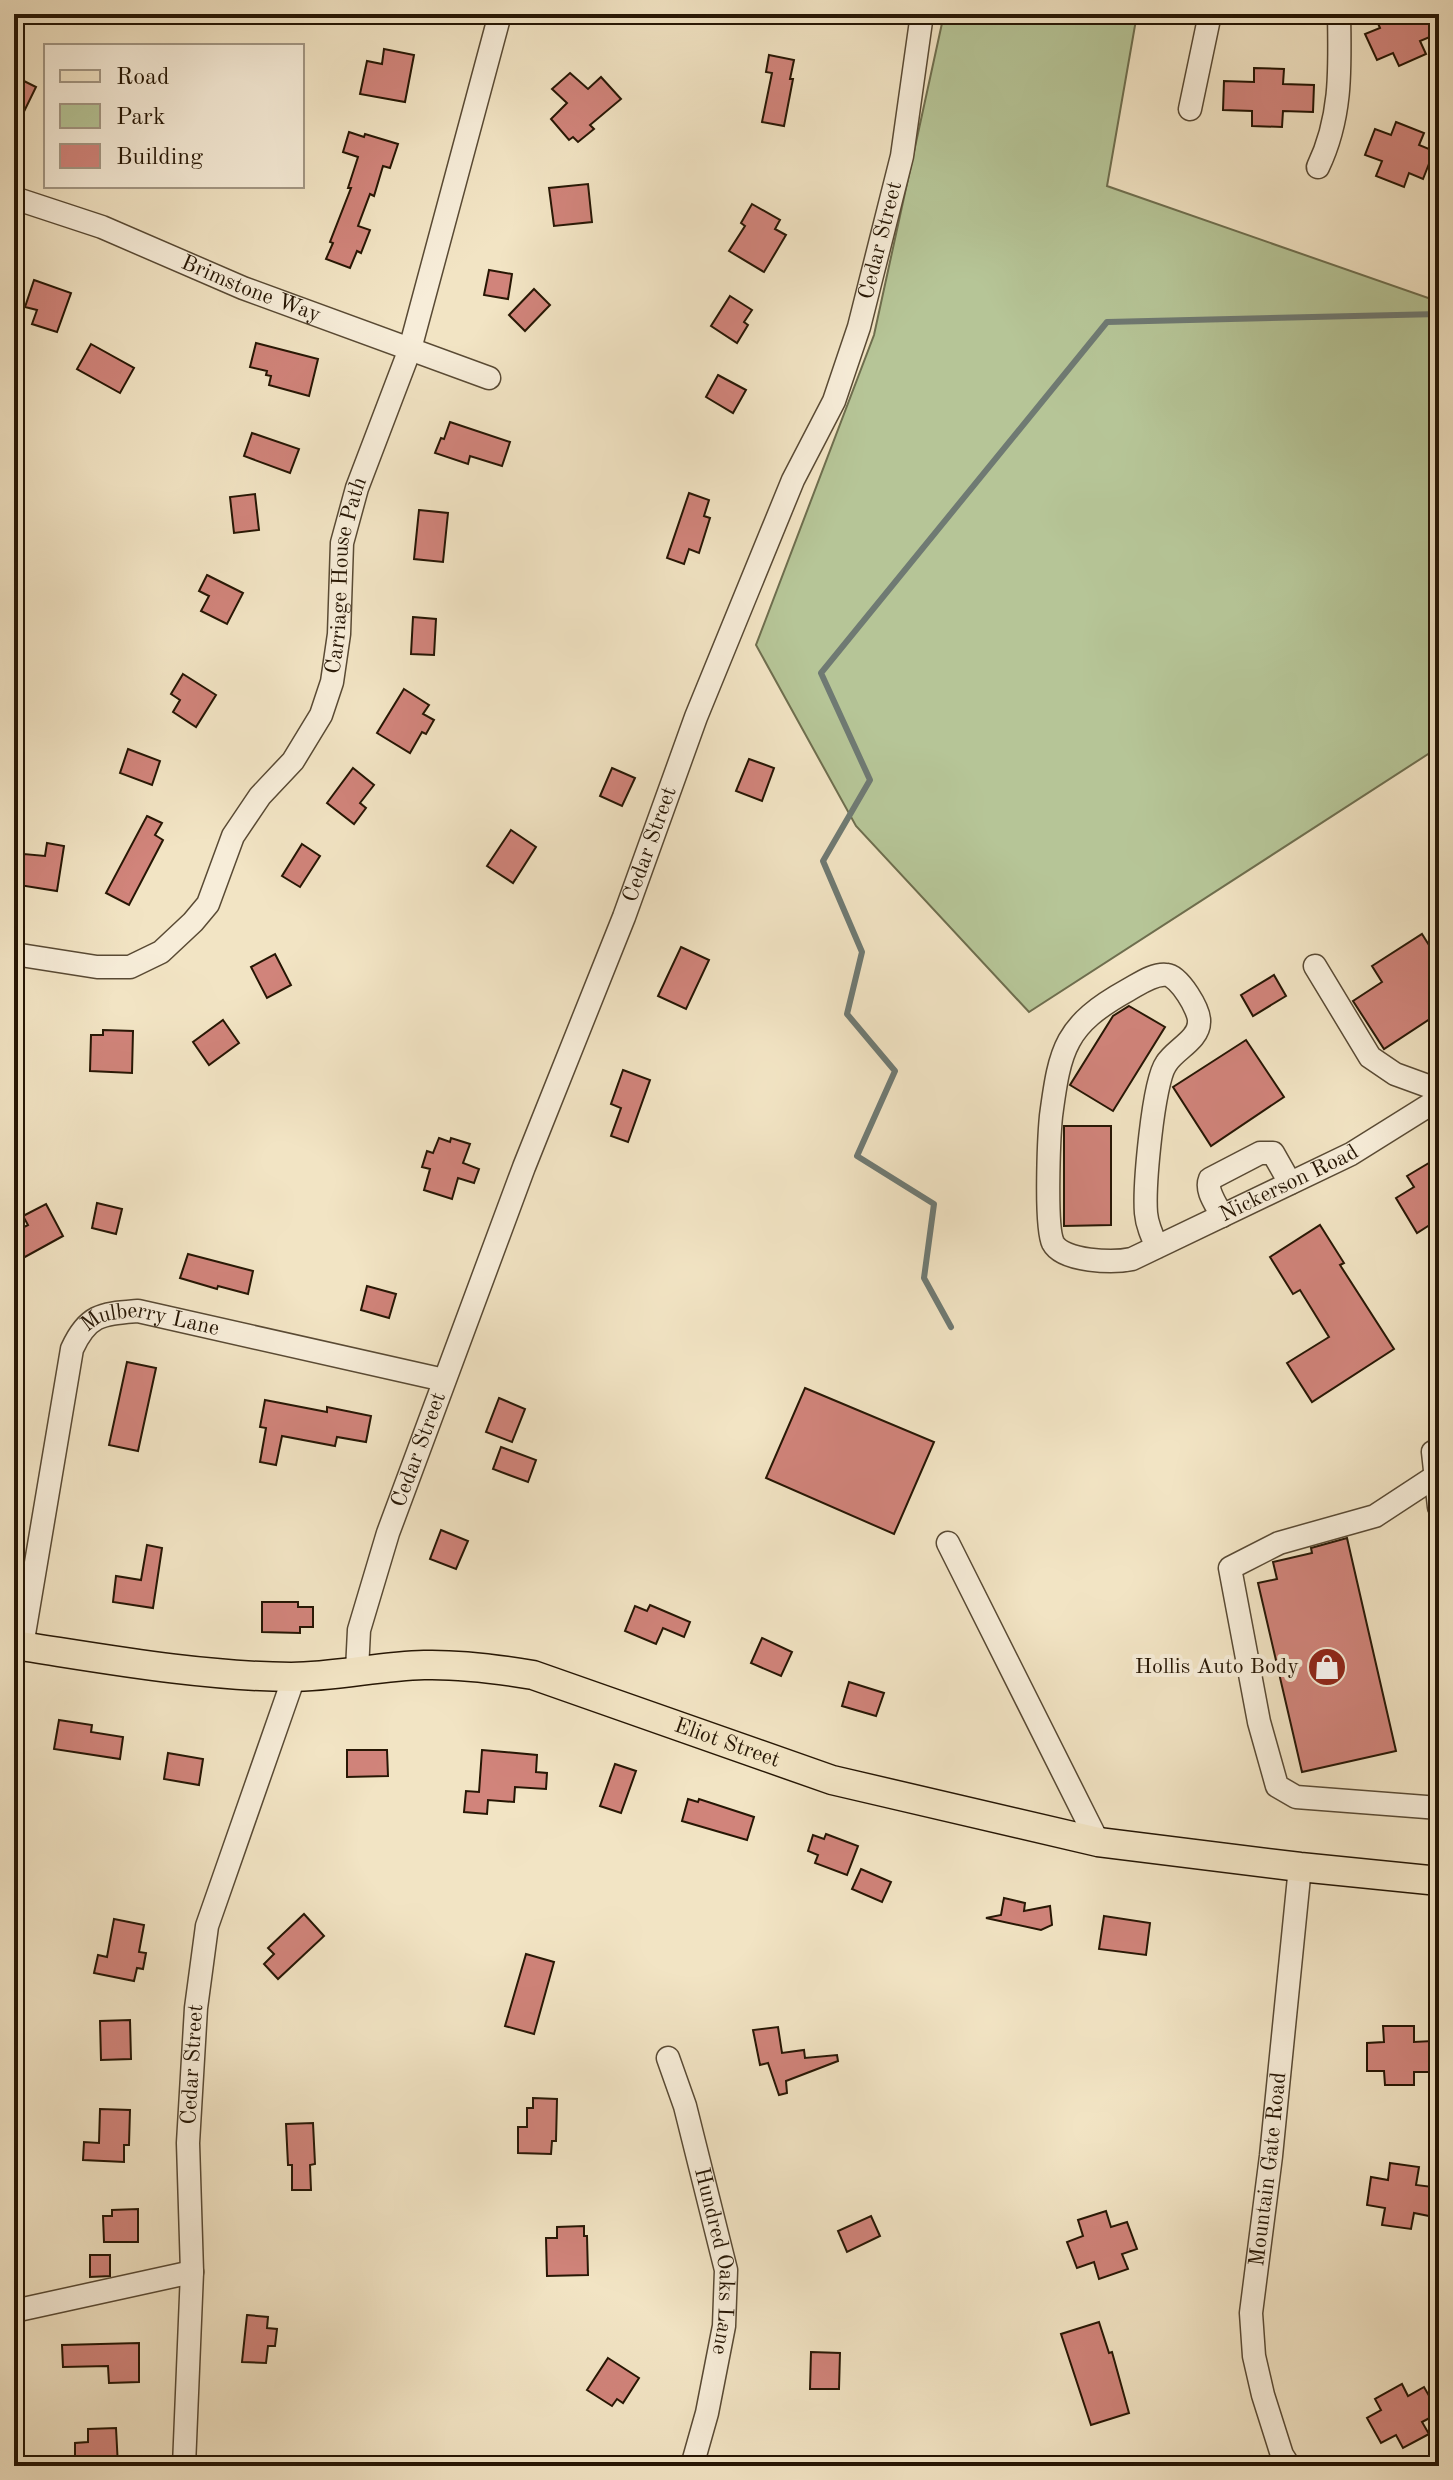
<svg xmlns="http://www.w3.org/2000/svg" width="1453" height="2480" viewBox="0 0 1453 2480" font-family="'Old Standard TT',serif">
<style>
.green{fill:#b6c597;stroke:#6e6e4e;stroke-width:2}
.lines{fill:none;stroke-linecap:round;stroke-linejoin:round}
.stream{stroke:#6f7a73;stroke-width:6}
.building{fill:#d1847b;stroke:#261604;stroke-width:2}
.minor-casing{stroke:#594a34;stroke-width:25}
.major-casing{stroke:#261604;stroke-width:31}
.minor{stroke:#f7edd9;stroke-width:22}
.major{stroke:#f2e4c4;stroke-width:28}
.labels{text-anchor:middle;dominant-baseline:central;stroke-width:8;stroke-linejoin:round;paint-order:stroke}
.street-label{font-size:22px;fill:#261604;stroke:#f7edd9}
.poi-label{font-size:22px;fill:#261604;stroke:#f7edd9;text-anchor:end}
</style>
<rect width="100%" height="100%" fill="#f2e4c4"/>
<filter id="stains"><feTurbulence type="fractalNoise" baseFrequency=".0025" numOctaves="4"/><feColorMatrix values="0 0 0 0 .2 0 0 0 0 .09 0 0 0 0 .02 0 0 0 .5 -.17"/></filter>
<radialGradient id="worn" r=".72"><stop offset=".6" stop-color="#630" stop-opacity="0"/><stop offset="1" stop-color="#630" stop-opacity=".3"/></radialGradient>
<polygon class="green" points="944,14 1137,14 1107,186 1431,299 1439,299 1439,747 1029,1012 856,826 756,645 874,335"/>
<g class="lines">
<polyline class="stream" points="951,1327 924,1278 934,1204 857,1156 895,1071 847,1014 862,952 823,861 870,780 821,673 1107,322 1439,314"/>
</g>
<g class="building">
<polygon points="1374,14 1428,14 1437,34 1420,41 1426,54 1399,66 1393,53 1377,60 1365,34 1380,28"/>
<polygon points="384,49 414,55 405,102 360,94 367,61 382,64"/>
<polygon points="769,55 794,60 790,79 793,79 784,126 762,122 772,73 766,72"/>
<polygon points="1254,68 1284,69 1283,84 1314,85 1313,112 1283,111 1282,127 1252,126 1252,111 1223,110 1224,81 1254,82"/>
<polygon points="570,73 588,89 601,77 621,99 590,125 594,129 578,142 573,137 569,140 551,119 567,103 552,89"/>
<polygon points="14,76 36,87 14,132"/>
<polygon points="1396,122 1424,133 1419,145 1434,151 1423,179 1409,173 1404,187 1376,176 1382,161 1365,155 1375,129 1391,135"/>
<polygon points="349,132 364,137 365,134 398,144 390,168 383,166 374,196 370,194 358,226 370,230 361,253 357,251 350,268 326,259 333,243 330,242 351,188 348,188 358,157 343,152"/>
<polygon points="588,184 592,222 554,226 549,188"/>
<polygon points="752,204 780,220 775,229 786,235 764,272 729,251 745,226 741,223"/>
<polygon points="489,270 512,274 508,299 484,295"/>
<polygon points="34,280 71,293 57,332 32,324 37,310 25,307"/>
<polygon points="534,289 550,305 525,331 509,315"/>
<polygon points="730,296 752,310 744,322 748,325 737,343 711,326"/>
<polygon points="256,343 318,359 309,396 269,385 271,376 266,375 267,371 250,367"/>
<polygon points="91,344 134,368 120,393 77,369"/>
<polygon points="718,375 746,390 733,413 706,397"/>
<polygon points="450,422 510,442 502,466 470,456 468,464 435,453 441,438 444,439"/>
<polygon points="252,433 299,449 290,473 244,456"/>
<polygon points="689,493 709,500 704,516 710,518 699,553 689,549 684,564 667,558"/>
<polygon points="255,494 259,530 234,533 230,497"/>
<polygon points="419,510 448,513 443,562 414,559"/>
<polygon points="207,575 243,593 227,624 201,611 209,596 199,591"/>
<polygon points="413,617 436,619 434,655 411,654"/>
<polygon points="183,674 216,695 196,727 173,712 180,700 171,694"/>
<polygon points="404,689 429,705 423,714 434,720 426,734 422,732 410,753 377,733"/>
<polygon points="128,749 160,761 152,785 120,773"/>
<polygon points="749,759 774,768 762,801 736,791"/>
<polygon points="353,768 374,785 360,803 366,808 354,824 327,803"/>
<polygon points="612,768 635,778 622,806 600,796"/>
<polygon points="147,816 162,823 155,835 163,840 129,905 106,893"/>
<polygon points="511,830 536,847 513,883 487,866"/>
<polygon points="47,843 64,846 57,891 19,885 24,854 45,856"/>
<polygon points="302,844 320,856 300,887 282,876"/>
<polygon points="1422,934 1439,961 1439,1013 1384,1049 1353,1001 1382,982 1372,966"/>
<polygon points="681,947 709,960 686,1009 658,996"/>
<polygon points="275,954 291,985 267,998 251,967"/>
<polygon points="1274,975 1286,996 1253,1016 1241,995"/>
<polygon points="1129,1006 1165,1027 1113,1111 1070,1085 1113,1016"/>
<polygon points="223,1020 239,1043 209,1065 193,1042"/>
<polygon points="103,1030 133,1031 132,1073 90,1071 91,1035 103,1035"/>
<polygon points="1246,1040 1284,1097 1211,1146 1173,1087"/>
<polygon points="623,1070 650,1080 628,1142 611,1136 621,1108 611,1104"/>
<polygon points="1064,1126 1111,1126 1111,1225 1064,1226"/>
<polygon points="439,1138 450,1142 451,1138 470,1144 463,1163 479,1169 474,1183 458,1178 452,1199 424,1190 430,1169 422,1167 427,1151 433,1153"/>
<polygon points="1439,1157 1439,1219 1417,1233 1396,1198 1414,1187 1407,1176"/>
<polygon points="97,1203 122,1209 116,1234 92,1228"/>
<polygon points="46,1204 63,1236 14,1263 14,1232 28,1225 23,1216"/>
<polygon points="1320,1225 1344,1263 1340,1265 1394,1349 1312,1402 1287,1363 1329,1337 1300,1290 1293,1294 1270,1257"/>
<polygon points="188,1254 253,1271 248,1294 218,1286 217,1289 180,1278"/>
<polygon points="367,1286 396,1294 389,1318 361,1310"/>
<polygon points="127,1362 156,1368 138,1451 109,1445"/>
<polygon points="805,1388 934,1442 894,1534 766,1478"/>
<polygon points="499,1398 525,1409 512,1442 486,1432"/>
<polygon points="265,1400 327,1412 327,1407 371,1416 366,1442 337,1437 335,1446 282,1436 276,1465 260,1462 266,1428 260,1427"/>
<polygon points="501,1447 536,1460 528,1482 493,1469"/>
<polygon points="441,1530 468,1541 456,1569 430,1559"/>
<polygon points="1347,1538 1396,1751 1302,1772 1258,1583 1277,1579 1273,1562 1312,1553 1311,1548"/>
<polygon points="147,1545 162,1548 153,1608 113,1602 116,1576 141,1580"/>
<polygon points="262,1602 298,1602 298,1607 313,1607 313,1627 300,1627 300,1633 262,1632"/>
<polygon points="650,1605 690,1622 684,1637 663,1628 656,1644 625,1631 635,1606 647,1611"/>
<polygon points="762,1638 792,1652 781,1676 751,1663"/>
<polygon points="849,1682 884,1693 876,1716 842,1706"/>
<polygon points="59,1720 92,1725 91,1732 123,1737 120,1759 54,1749"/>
<polygon points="347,1750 387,1750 388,1776 347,1777"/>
<polygon points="482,1750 537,1755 536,1772 547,1773 546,1789 515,1787 514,1802 488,1800 487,1814 464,1812 466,1791 479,1792"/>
<polygon points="168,1753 203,1759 199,1785 164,1779"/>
<polygon points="615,1764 636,1771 621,1813 600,1806"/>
<polygon points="688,1799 698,1802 699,1799 754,1817 747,1840 682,1821"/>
<polygon points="826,1834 858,1846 847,1875 815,1863 818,1855 808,1851 813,1835 824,1839"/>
<polygon points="861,1869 891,1882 882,1902 852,1889"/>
<polygon points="1004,1898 1025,1903 1024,1911 1050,1906 1052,1925 1041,1930 986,1918 1001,1915"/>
<polygon points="304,1914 324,1936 278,1979 264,1964 274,1954 268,1948"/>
<polygon points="1104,1916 1150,1923 1146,1955 1099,1949"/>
<polygon points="114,1919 144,1925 139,1952 146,1953 143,1969 137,1968 134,1981 94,1973 98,1955 107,1957"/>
<polygon points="526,1954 554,1962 534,2034 505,2026"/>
<polygon points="130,2020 131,2059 101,2060 100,2021"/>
<polygon points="1383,2026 1414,2026 1414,2042 1432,2041 1432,2072 1414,2072 1414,2085 1385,2085 1384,2071 1367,2071 1367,2043 1384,2042"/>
<polygon points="778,2027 782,2053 804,2050 805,2058 837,2055 838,2061 786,2081 787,2093 779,2095 768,2063 760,2065 753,2030"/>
<polygon points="533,2098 557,2099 556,2141 552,2141 551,2154 518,2153 518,2127 527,2127 527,2108 533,2108"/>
<polygon points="100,2109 130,2110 129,2145 124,2145 124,2162 83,2160 84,2142 99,2143"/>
<polygon points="313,2123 315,2164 310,2165 311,2190 292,2190 292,2165 288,2165 286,2124"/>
<polygon points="1390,2163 1419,2167 1416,2185 1433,2187 1429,2216 1414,2213 1411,2229 1382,2225 1385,2208 1367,2205 1371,2177 1388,2180"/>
<polygon points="138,2209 138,2242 104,2242 103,2216 112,2216 112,2210"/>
<polygon points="1106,2211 1111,2227 1127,2222 1137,2249 1122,2254 1128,2269 1099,2279 1094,2262 1077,2268 1067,2242 1083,2236 1078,2220"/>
<polygon points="871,2216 880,2236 847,2252 838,2231"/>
<polygon points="584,2226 584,2236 587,2236 588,2275 547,2276 546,2238 557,2238 557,2227"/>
<polygon points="90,2255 110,2255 110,2276 90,2277"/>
<polygon points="247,2315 268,2317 267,2328 277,2329 275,2346 268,2346 266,2363 242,2362"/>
<polygon points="1099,2322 1109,2353 1112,2352 1129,2413 1091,2425 1061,2334"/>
<polygon points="139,2343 139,2382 109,2383 108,2366 63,2367 62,2345"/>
<polygon points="811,2352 840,2353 839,2389 810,2389"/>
<polygon points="608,2358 639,2378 623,2403 617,2399 612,2406 587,2390"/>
<polygon points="1402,2384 1408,2396 1424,2387 1439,2413 1422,2422 1429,2434 1403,2448 1396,2435 1381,2443 1367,2418 1381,2410 1375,2399"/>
<polygon points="116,2428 118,2466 75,2466 75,2443 88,2442 88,2429"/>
</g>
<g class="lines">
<defs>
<g id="minor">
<polyline points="1190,109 1210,14"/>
<path d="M1318 167C1342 117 1340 68 1339 14"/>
<path id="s1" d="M14 198 102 227 243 288 489 378"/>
<path id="s2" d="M14 954 97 967H130L161 952 193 922 208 904 233 836 260 796 293 761 321 715 332 682 339 634 342 543 357 488 410 349 500 14"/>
<polyline points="1315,966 1370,1057 1395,1074 1439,1090"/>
<path d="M1222 1216C1217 1205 1205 1191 1210 1179L1260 1153H1273L1290 1183"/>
<path id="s3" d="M1157 1247C1152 1236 1147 1225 1146 1213 1144 1187 1153 1082 1166 1064 1174 1050 1199 1040 1199 1022 1200 1010 1179 976 1167 975 1154 973 1139 984 1128 990 1065 1025 1060 1048 1051 1116 1049 1137 1045 1226 1053 1243 1063 1262 1114 1263 1132 1259L1351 1154 1439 1099"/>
<polyline points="1439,1449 1433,1452 1439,1507"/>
<polyline points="1436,1476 1375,1516 1279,1543 1230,1568 1259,1722 1277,1786 1296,1797 1439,1808"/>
<polyline points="948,1543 1098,1842"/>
<path id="s4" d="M22 1646 72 1349C88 1314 102 1314 138 1311L444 1380"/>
<path id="s5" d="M357 1670 359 1630 388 1533 524 1167 624 917 696 717 793 480 834 401 859 327 902 156 922 14"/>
<path id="s6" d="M668 2058 685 2106 726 2270 724 2326 707 2413 692 2466"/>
<polyline points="14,2311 192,2272"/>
<path id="s7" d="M184 2466 192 2272 188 2143 196 2008 207 1926 294 1677"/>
<path id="s8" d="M1289 2466 1282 2455 1263 2395 1254 2356 1251 2313 1271 2156 1300 1867"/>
</g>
<g id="major">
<path id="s9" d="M14 1645C106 1659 197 1676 291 1677 335 1677 380 1666 424 1665 461 1664 497 1669 533 1675L832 1780 1098 1842 1300 1867 1439 1881"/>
</g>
</defs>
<use href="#minor" class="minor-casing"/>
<use href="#major" class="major-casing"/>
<use href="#minor" class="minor"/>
<use href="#major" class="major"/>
</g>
<defs>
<symbol id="shop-disc" viewBox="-11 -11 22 22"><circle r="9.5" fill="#8f2418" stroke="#f7edd9"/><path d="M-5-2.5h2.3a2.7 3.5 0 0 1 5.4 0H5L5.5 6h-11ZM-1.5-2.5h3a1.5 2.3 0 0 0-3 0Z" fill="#fff"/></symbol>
</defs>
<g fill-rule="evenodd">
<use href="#shop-disc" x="1305" y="1645" width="44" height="44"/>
</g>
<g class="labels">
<g class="street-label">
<text stroke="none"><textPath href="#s5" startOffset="1526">Cedar Street</textPath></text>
<text stroke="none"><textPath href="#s1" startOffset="254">Brimstone Way</textPath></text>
<text stroke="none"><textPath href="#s2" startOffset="584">Carriage House Path</textPath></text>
<text stroke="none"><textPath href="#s5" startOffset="878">Cedar Street</textPath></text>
<text stroke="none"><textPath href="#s3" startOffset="886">Nickerson Road</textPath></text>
<text stroke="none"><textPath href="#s4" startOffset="396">Mulberry Lane</textPath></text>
<text stroke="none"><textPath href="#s5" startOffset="230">Cedar Street</textPath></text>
<text stroke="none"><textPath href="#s9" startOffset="728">Eliot Street</textPath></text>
<text stroke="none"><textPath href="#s7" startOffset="402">Cedar Street</textPath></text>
<text stroke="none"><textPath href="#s8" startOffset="304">Mountain Gate Road</textPath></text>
<text stroke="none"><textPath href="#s6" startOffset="210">Hundred Oaks Lane</textPath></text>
</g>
<g class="poi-label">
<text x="1299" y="1667">Hollis Auto Body</text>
</g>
</g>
<rect width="1453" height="2480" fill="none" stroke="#f2e4c4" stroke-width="48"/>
<rect x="16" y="16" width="1421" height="2448" fill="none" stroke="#261604" stroke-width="4"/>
<rect x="24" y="24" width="1405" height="2432" fill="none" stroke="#261604" stroke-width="2"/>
<rect x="44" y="44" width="260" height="144" fill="#f7edd9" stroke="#a39784" stroke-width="2"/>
<rect x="60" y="70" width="40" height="12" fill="#f2e4c4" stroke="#a39784" stroke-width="2"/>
<text x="116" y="84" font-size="24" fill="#261604">Road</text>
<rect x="60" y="104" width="40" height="24" fill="#b6c597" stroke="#a39784" stroke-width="2"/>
<text x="116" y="124" font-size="24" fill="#261604">Park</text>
<rect x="60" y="144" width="40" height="24" fill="#d1847b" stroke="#a39784" stroke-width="2"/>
<text x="116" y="164" font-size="24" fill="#261604">Building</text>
<rect width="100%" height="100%" filter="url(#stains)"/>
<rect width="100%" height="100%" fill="url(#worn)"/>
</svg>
